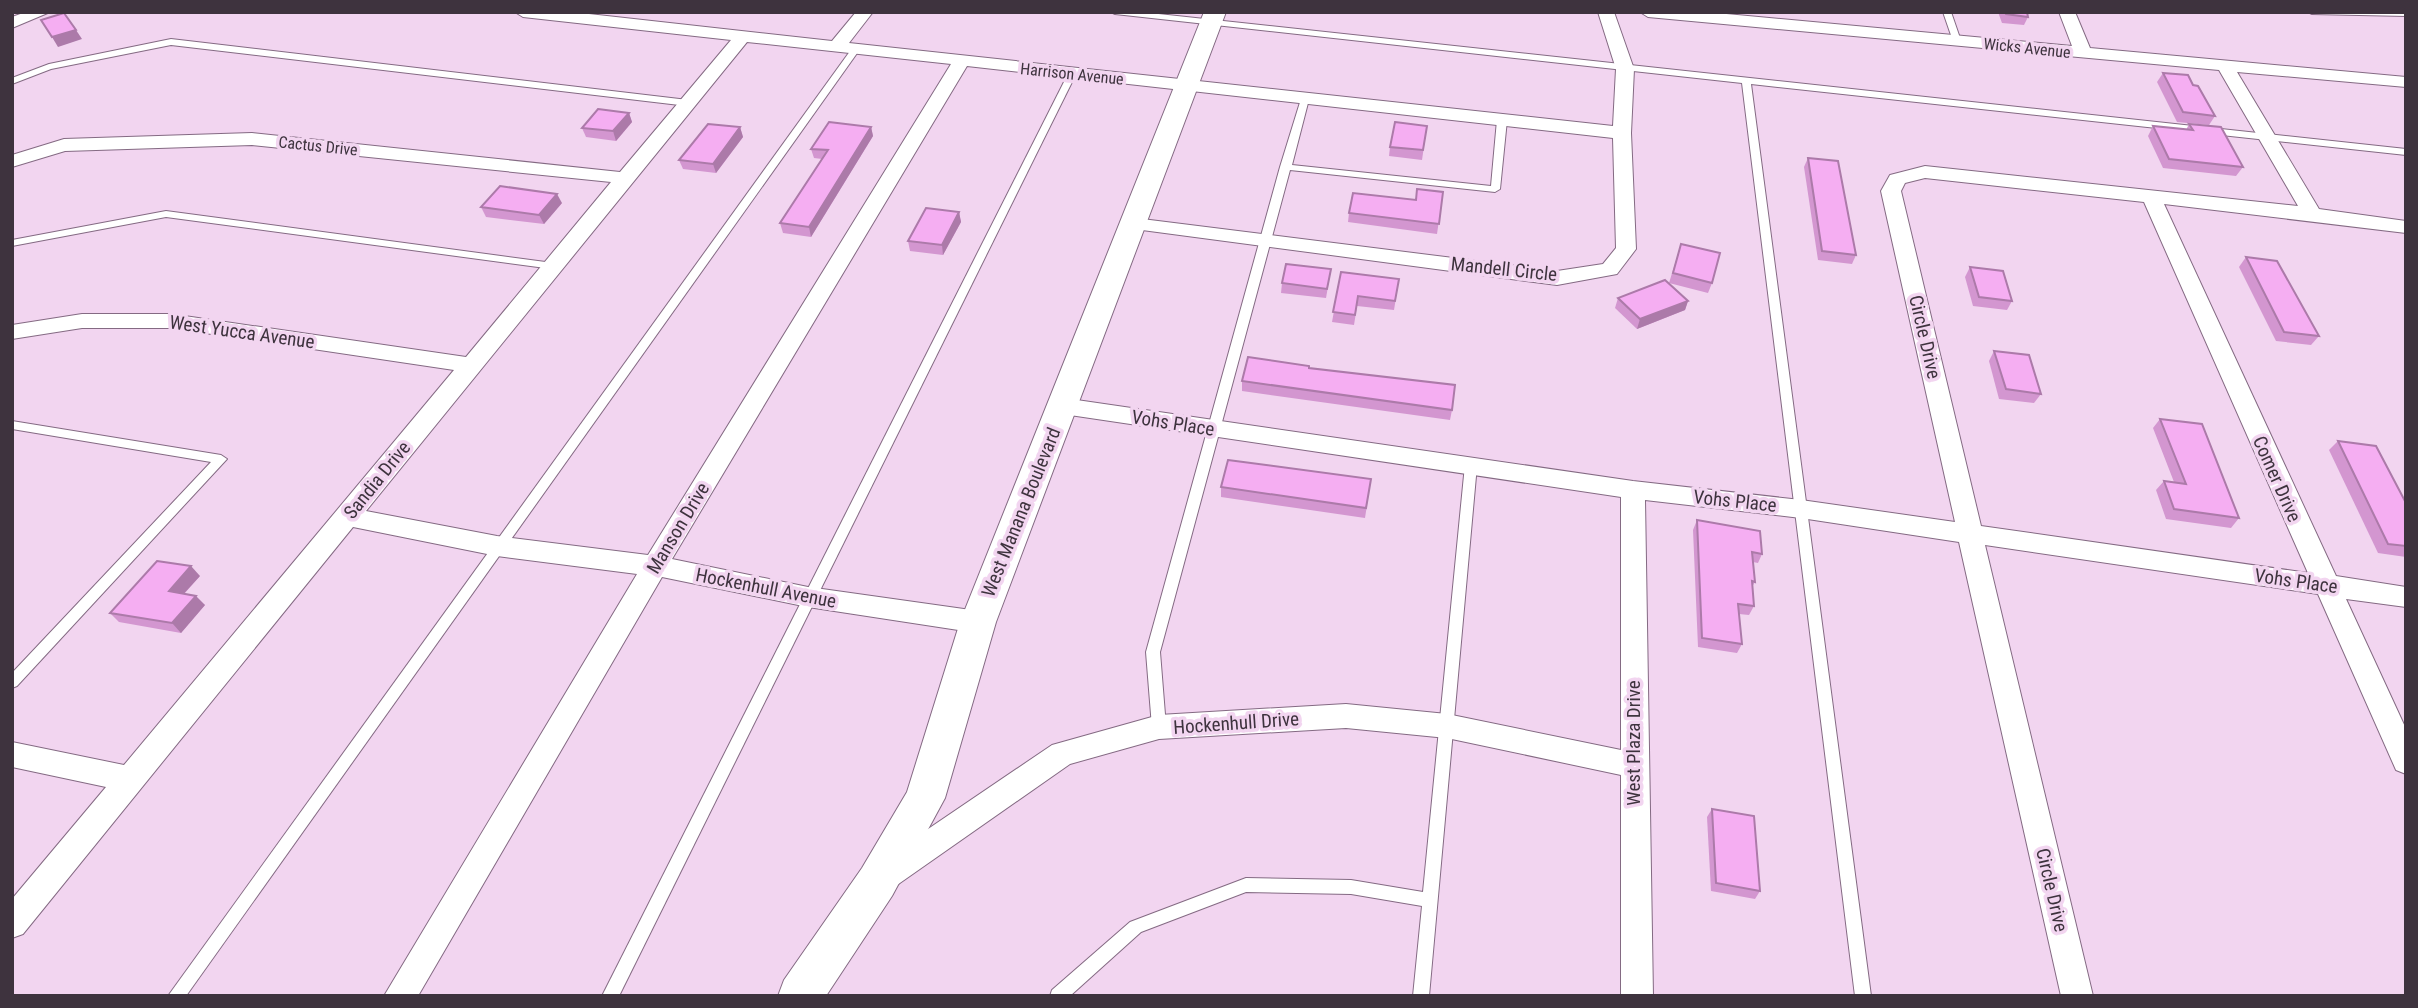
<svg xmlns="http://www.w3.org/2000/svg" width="2418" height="1008" viewBox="0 0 2418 1008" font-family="'Roboto Condensed',sans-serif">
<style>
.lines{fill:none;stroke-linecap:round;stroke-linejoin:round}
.lane-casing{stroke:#846a83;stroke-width:2}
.street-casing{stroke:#846a83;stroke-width:2}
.secondary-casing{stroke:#846a83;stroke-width:2}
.lane{fill:#fff;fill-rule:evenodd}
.street{fill:#fff;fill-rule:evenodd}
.secondary{fill:#fff;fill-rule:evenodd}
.wall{fill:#d396d0}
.shaded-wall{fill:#ac7aa9}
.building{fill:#f5aef2;stroke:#ac7aa9;stroke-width:2}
.labels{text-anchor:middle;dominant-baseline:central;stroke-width:7;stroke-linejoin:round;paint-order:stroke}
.far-street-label{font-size:16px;fill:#3e333e;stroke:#f2d5f0}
.street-label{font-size:19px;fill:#3e333e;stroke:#f2d5f0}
</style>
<rect width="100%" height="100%" fill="#f2d5f0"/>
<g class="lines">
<defs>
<g id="lane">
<polygon points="1111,12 1140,12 2406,149 2406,155 1751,84 1871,996 1855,996 1742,83 1115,14"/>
<polygon points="1943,12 1951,12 1961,41 1960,43 1953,41"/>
<polygon points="2308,12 2406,12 2406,16 2312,14"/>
<polygon points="171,39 688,100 693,103 688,106 171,45 51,69 12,84 12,78 49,64"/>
<polygon points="853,47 860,49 186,996 168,996"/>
<polygon points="1072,71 1076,74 619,996 602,996 1068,74"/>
<polygon points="1305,96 1309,99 1292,165 1491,186 1497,120 1502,117 1507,120 1500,189 1495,192 1290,170 1160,652 1166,727 1164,731 1159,733 1154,731 1152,727 1146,652 1280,167 1301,99"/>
<polygon points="166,211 553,263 558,266 553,269 166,217 12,246 12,240"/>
<polygon points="12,421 221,455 227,459 17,686 12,688 12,673 211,462 12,429"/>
<polygon points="1471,461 1477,465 1429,996 1413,996 1422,906 1351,894 1246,892 1141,932 1070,996 1050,996 1052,990 1130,922 1246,878 1351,880 1423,892 1465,465"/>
</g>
<g id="street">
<polygon points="26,12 50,12 12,28 12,17"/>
<path d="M515 12H571L832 41 856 12H873L849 43 1613 126 1616 69 1598 12H1614L1634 69 1631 133 1636 249 1617 274 1557 285 1127 228 1124 224 1134 218 1557 271 1603 264 1616 248 1613 138 967 66 672 559 808 587 978 611 987 614 991 622 987 630 978 633 808 607 662 577 418 996H384L637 574 497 556 353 527 23 934 12 938V899L106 787 12 767V742L124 765 454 370 171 328H82L12 339V325L82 314H171L466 357 611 182 252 145 65 151 12 167V155L64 139 252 133 620 172 731 40 523 17ZM747 42 951 64 648 555 497 536 366 511Z"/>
<path d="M1640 12H1705L2072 46 2059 12H2075L2090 48 2406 77V87L2237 72 2319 209 2406 221V233L2164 204 2336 576 2406 587V607L2346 599 2406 729V774L2396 770 2318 594 1985 545 2093 996H2061L1959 542 1801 518 1645 500 1653 996H1621V775L1447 738 1346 728 1159 739 1070 764 897 885 886 889 875 885 871 875 875 865 1052 745 1159 715 1346 704 1447 714 1621 750V497L1063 414 1055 412 1052 406 1055 400 1063 398 1633 481 1801 500 1955 522 1881 191 1890 175 1925 166 2298 206 2219 70 1648 17ZM1925 178 2144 202 2308 573 1981 526 1901 191 1905 183Z"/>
</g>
<polygon id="secondary" points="1204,12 1226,12 996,622 945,798 892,896 826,996 778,996 784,980 862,868 907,792 960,622"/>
</defs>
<use href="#lane" class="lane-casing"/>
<use href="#street" class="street-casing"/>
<use href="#secondary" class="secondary-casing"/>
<use href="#lane" class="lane"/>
<use href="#street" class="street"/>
<use href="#secondary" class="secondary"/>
</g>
<g class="wall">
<polygon points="1998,12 2027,12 2028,17 2024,25 2002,23"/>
<polygon points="2163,73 2193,85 2215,116 2209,125 2177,122 2157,82"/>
<polygon points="629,113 632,122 616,141 586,137 582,128"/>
<polygon points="2189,124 2243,167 2236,176 2163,168 2148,136 2153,126 2186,130"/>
<polygon points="1427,126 1422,160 1389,156 1390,147"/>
<polygon points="740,127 743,137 716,173 683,169 679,160"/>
<polygon points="871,127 873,136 811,237 783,233 780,223 822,159 814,158 811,149"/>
<polygon points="1808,158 1856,255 1852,264 1818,260 1804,167"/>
<polygon points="1443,192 1437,234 1348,222 1349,213 1416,200"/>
<polygon points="562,203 544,224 486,217 481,207"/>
<polygon points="959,212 961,222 943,255 910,251 908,241"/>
<polygon points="1681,244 1712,283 1708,293 1669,283"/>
<polygon points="2246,257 2319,336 2311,345 2276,341 2239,267"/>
<polygon points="1970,267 2012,301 2007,310 1973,306 1965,277"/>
<polygon points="1331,269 1326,298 1281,293 1282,283"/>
<polygon points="1341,272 1399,279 1394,310 1357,306 1354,325 1332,322"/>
<polygon points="1618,298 1688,301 1685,310 1637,329 1615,308"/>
<polygon points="1994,351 2041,394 2034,403 1999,399 1989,361"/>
<polygon points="1309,368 1452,410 1450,420 1242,391 1242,381"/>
<polygon points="2160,419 2239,518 2231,528 2166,519 2156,490 2164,481 2174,482 2153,428"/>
<polygon points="2338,441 2406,503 2406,557 2378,553 2329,450"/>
<polygon points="1371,479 1365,518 1221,497 1221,487"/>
<polygon points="1697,520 1762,554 1758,563 1753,562 1755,582 1752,587 1754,606 1749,615 1739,614 1742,644 1737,653 1698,647 1693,530"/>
<polygon points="200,576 184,594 205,605 181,633 119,622 110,613"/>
<polygon points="1712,809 1760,891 1755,899 1711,891 1707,817"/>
</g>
<g class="shaded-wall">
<polygon points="76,30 82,39 58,47 52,37"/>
<polygon points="629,113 632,122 616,141 613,131"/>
<polygon points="740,127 743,137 716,173 713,164"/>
<polygon points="871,127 873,136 811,237 809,227"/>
<polygon points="557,194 562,203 544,224 539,215"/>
<polygon points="959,212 961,222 943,255 942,245"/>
<polygon points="1688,301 1685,310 1637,329 1640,319"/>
<polygon points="191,566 200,576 178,600 169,591"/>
<polygon points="196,596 205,605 181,633 172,623"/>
</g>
<g class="building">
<polygon points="2005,12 2027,12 2028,17 2006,14"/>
<polygon points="64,13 76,30 52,37 41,20"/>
<polygon points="2163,73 2188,75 2193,85 2198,86 2215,116 2183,112"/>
<polygon points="598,109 629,113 613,131 582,128"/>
<polygon points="829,122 871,127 809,227 780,223 828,150 811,149"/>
<polygon points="1395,122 1427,126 1423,150 1390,147"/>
<polygon points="708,124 740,127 713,164 679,160"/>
<polygon points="2189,124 2221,127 2243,167 2169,159 2153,126 2193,130"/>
<polygon points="1808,158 1838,161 1856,255 1822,251"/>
<polygon points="500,186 557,194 539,215 481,207"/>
<polygon points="1417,189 1443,192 1439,224 1349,213 1353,193 1416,200"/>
<polygon points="926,208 959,212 942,245 908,241"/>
<polygon points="1681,244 1720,253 1712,283 1673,273"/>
<polygon points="2246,257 2277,261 2319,336 2284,332"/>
<polygon points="1286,264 1331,269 1327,289 1282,283"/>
<polygon points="1970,267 2003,271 2012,301 1979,297"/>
<polygon points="1341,272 1399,279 1395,301 1358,296 1355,315 1333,312"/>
<polygon points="1665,280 1688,301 1640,319 1618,298"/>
<polygon points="1994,351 2029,355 2041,394 2006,389"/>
<polygon points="1248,357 1309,366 1309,368 1455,385 1452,410 1242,381"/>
<polygon points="2160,419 2202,424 2239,518 2174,509 2164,481 2186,484"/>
<polygon points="2338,441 2376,446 2406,503 2406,546 2388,544"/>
<polygon points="1228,460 1371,479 1366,508 1221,487"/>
<polygon points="1697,520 1760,531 1762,554 1752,552 1755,582 1752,581 1754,606 1738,604 1742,644 1702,638"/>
<polygon points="157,561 191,566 169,591 196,596 172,623 110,613"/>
<polygon points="1712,809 1754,816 1760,891 1716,883"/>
</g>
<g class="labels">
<g class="far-street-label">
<text transform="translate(2027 48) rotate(6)">Wicks Avenue</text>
<text transform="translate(1072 74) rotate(6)">Harrison Avenue</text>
<text transform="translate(318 146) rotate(6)">Cactus Drive</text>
</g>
<g class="street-label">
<text transform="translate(1504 269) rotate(6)">Mandell Circle</text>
<text transform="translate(242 332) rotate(8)">West Yucca Avenue</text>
<text transform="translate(1925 337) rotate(77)">Circle Drive</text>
<text transform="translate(1173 423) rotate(9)">Vohs Place</text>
<text transform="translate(2277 479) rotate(66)">Comer Drive</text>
<text transform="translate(377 480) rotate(-51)">Sandia Drive</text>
<text transform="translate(1735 501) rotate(6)">Vohs Place</text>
<text transform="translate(1021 512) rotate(-68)">West Manana Boulevard</text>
<text transform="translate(678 528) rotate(-59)">Manson Drive</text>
<text transform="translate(2296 581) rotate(8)">Vohs Place</text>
<text transform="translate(766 588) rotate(11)">Hockenhull Avenue</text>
<text transform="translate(1236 723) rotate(-4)">Hockenhull Drive</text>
<text transform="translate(1633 743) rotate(-90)">West Plaza Drive</text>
<text transform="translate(2052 890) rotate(77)">Circle Drive</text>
</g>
</g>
<rect width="2418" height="1008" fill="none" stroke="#3e333e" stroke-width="28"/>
</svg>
